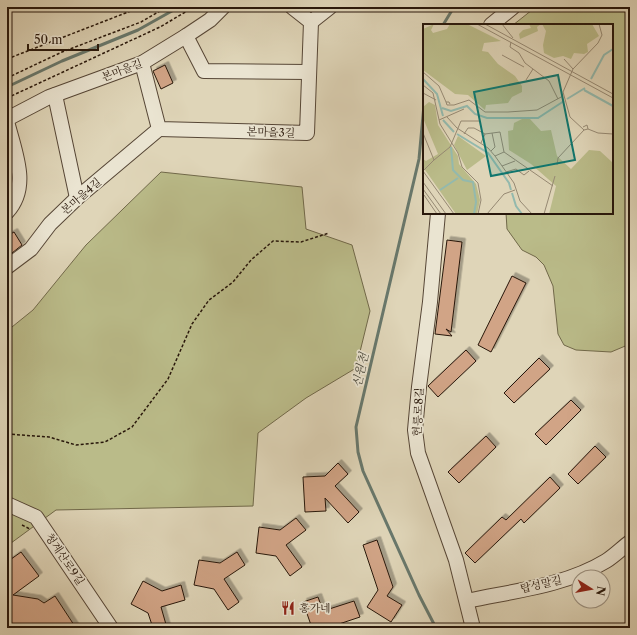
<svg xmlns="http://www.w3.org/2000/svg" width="637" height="635" viewBox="0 0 637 635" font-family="'Libre Caslon Text','Noto Serif KR',serif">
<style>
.green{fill:#babb89;stroke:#71694a}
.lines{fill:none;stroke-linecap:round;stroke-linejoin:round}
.stream{stroke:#68786c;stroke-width:3}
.building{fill:#d1a486;stroke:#28170b;filter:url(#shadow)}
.minor-casing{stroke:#564636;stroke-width:16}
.path{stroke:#28170b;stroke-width:1.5;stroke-dasharray:3 2;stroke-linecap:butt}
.minor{stroke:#eae4d1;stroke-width:14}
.labels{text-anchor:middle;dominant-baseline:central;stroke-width:3.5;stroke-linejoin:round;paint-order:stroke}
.street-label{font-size:11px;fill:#28170b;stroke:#eae4d1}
.poi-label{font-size:11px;fill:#28170b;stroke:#eae4d1;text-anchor:start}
.water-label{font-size:12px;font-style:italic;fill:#48483c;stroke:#eae4d1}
.inset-river{fill:none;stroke:#93b9ad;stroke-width:2}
.inset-road{fill:none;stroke:#968973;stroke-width:1}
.view{fill:#0f766e;fill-opacity:0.15;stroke:#0f766e;stroke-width:2}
.inset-edge{fill:none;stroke:#28170b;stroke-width:2}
</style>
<defs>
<filter id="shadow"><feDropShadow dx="3.5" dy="-3.5" stdDeviation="0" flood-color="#0004"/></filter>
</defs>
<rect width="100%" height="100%" fill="#dfd5b8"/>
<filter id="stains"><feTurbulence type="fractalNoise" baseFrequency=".005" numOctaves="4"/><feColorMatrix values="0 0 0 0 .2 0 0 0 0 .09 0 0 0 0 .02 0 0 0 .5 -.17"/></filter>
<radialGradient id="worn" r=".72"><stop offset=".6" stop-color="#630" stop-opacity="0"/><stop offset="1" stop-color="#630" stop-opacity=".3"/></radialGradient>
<g class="green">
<polygon points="540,7 630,7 630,344 611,352 576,350 564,345 558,334 553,286 544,265 536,257 522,250 507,229 506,213 612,213 612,25 513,25 532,10"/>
<polygon points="161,172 302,187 306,229 352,245 370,311 356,368 306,398 258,433 253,506 56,510 7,546 7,331 33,310 86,245"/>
</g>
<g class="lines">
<g class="stream">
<polyline points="443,25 454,7"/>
<polyline points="7,87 62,61 138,30 179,7"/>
<polyline points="424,105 419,159 356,427 358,452 363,471 419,595 436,628"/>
</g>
</g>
<g class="building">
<polygon points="165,65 173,83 161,89 153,71"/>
<polygon points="14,232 22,245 12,253 7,245 7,236"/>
<polygon points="447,240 462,242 451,332 446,329 452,336 435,334"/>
<polygon points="512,276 526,283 491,352 478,345"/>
<polygon points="466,350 476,361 438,397 428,386"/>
<polygon points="539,358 550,369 514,403 504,393"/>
<polygon points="571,400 581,410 546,445 535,434"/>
<polygon points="486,436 496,447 459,483 448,472"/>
<polygon points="595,446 606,457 578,484 568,474"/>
<polygon points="338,463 348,474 335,486 359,512 348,523 325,498 326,511 305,512 303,477 325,476"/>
<polygon points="550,477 560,488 524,523 521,519 475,563 465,553 502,517 506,520"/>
<polygon points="296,518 306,530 286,545 302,567 290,576 276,556 256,553 259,527 280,530"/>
<polygon points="377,540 393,587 387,596 402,605 391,622 367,607 378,590 363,545"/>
<polygon points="21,552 39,576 13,595 38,599 44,603 55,596 76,628 9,628 7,623 7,562"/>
<polygon points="237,552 245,565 224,579 239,602 228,610 214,589 194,585 199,560 220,563"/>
<polygon points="143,581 162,591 181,585 185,600 161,607 167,628 153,628 148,613 131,604"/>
<polygon points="318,597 323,611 354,601 360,617 327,628 312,628 303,602"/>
</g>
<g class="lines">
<defs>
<g id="minor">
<polyline points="311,22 330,7"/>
<polyline points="491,25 513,7"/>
<polyline points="186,36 204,71 308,72"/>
<polyline points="142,63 159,129 307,133 311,22 292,7"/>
<polyline points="55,95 77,198"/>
<polyline points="7,119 49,97 142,63 186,36 210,20 223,7"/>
<path d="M7 121C14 151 31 186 7 212"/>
<polyline points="438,213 430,302 419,387 415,430 418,453 456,560 473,628"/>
<polyline points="7,267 31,249 50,224 77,198 159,129"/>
<polyline points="7,504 36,517 111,628"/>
<path d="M467 601C513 591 565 586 606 561 614 556 622 548 630 542"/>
</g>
</defs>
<use href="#minor" class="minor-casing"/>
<g class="path">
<polyline points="7,59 141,7"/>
<polyline points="7,78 62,52 141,22 167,7"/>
<polyline points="7,98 160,27 194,7"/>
<polyline points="7,434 49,437 76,445 105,442 132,427 168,379 192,324 209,300 233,282 251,260 273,241 301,242 329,233"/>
<polyline points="22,525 30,529"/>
</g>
<use href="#minor" class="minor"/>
</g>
<defs>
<symbol id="restaurant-bare" viewBox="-9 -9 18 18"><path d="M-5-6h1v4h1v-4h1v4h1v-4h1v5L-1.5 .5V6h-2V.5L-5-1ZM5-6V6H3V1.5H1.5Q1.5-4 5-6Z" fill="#8f2418" stroke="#eae4d1" stroke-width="2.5" paint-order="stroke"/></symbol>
</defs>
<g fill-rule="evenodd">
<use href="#restaurant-bare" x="278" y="598" width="20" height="20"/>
</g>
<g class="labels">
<g class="street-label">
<text transform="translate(122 70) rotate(-21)">본마을길</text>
<text transform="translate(271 132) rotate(2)">본마을3길</text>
<text transform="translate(81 196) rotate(-41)">본마을4길</text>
<text transform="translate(418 412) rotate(-87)">헌릉로8길</text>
<text transform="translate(65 559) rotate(56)">청계산로9길</text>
<text transform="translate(541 584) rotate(-13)">탑성말길</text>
</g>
<g class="poi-label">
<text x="299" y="608">홍가네</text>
</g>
<g class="water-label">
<text transform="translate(360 370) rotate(-77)">신원천</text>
</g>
</g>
<g transform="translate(423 24)">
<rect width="190" height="190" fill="#dfd5b8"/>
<path d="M11 0 8 6 10 9 24 5 27 0H44L78 17 61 19 59 27 65 28 75 40 92 52 99 62V68L89 73 85 79 63 81 62 86 45 71 32 70 0 46V5ZM106 0H118L114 3 115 7 97 15 96 10 100 6 108 4ZM119 0H169L176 12 164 20 165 28 161 30 151 29 148 35 140 32 131 34 121 29 120 21 123 7ZM6 78 12 81 15 101 35 132 36 140 53 160 57 176 54 190H33L0 143V135L3 137 15 130 0 94V83ZM99 95H107L118 107 128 106 134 132 148 145 166 126 177 127 189 138 190 190H126L133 162 108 140 86 126 85 107 90 106 91 99ZM35 112 63 132 44 146 31 121Z" fill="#babb89"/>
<path class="inset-river" d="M0 55 14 70 20 92M168 55 181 31 190 25M161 66 190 82M144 75 162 64M19 84 28 87 44 82 52 90 64 94H115L141 77M20 96 31 108M34 110 65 129 86 159 88 166M28 123 30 146 40 156 50 158 53 178 51 190M17 166 35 154M89 169 93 182 99 190"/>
<path class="inset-road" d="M54 0 190 74M62 0 190 70M79 0 90 14M88 18 87 23 96 29 102 39 126 57 135 75M79 31 101 43M141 35 150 45M0 48 16 62 23 78M103 56 110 45M0 61 10 69 17 100 35 129 39 143 55 159 58 176 55 190M0 69 13 76M27 80 26 78H23L24 81H31L46 76 62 88H85L114 86 140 72M24 93 34 104 65 124 72 132 91 159 97 177 109 190M16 96 41 85M160 103 164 101 165 105 161 106 147 93 140 68 150 45 175 19 179 11 176 0M165 105 175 109 190 110M0 109 11 136 0 147 31 190M41 110 45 104H51L62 110M58 119 62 110 77 108 81 128 72 132M68 127 72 123 69 109M81 128 130 162M11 136 27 123 38 97H56M134 141 135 134 161 106M79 142 92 137M83 148 93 145 101 151 106 147M0 158 23 190M0 165 18 190M1 171 14 190M64 190 81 170 92 166M121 190 132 152"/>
<path class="view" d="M135 51 152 136 68 152 51 68Z"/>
<rect width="190" height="190" class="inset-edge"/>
</g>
<rect width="637" height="635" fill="none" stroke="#dfd5b8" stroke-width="24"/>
<rect x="8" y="8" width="621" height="619" fill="none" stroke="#28170b" stroke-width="2"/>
<rect x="12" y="12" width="613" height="611" fill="none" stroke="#28170b"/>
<g transform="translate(591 589) rotate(101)"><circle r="19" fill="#eae4d1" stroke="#9c9282"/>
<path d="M0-3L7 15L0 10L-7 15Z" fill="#8f2418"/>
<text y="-6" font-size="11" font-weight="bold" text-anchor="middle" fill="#28170b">N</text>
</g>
<path d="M28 44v6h70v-6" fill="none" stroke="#28170b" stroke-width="2"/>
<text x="34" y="44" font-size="12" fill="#28170b" stroke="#eae4d1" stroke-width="3" paint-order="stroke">50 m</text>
<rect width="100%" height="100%" filter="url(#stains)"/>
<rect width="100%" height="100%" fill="url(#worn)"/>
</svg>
